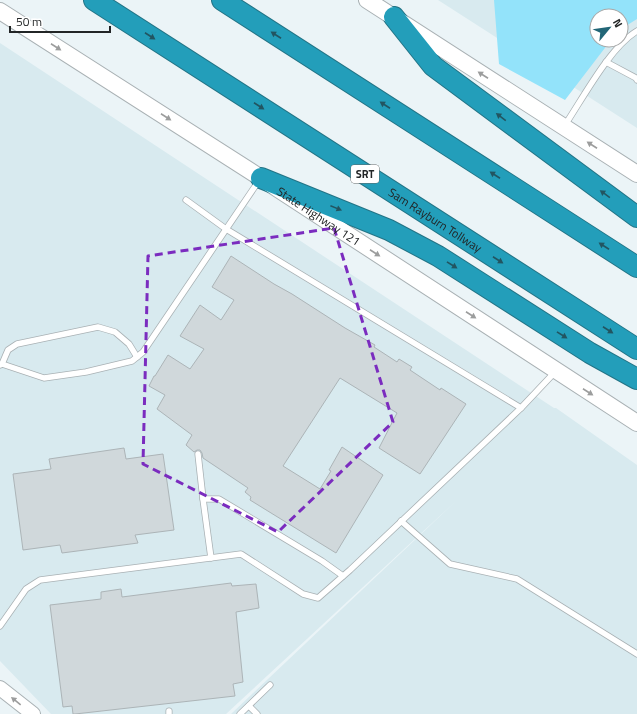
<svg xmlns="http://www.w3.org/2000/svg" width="637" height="714" viewBox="0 0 637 714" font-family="'Titillium Web',sans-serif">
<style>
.built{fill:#d8eaef;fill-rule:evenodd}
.green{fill:#93e3fa}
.building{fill:#d0d8db;stroke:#acb4b7}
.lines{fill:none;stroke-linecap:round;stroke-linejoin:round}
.service-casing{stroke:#a9b1b4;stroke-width:7}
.tertiary-casing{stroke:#a9b1b4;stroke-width:16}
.secondary-casing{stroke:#a9b1b4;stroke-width:18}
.motorway-casing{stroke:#237486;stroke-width:22}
.service{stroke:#fff;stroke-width:5.5}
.tertiary{stroke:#fff;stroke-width:14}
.secondary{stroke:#fff;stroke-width:16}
.motorway{stroke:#239eba;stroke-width:20}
.oneway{fill:#225561}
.oneway2{fill:#9c9d9d}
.marked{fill:none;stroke:#7b2cbf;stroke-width:3;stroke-dasharray:8 5;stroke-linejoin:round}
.labels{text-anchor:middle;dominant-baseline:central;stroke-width:3.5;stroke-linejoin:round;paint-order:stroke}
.shield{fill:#fff;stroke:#646667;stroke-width:1}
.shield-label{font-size:11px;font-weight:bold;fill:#222526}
.street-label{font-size:12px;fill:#222526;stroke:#fff}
</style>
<rect width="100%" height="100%" fill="#ebf4f7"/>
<g class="built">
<path d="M438 0H637V128ZM597 16H621V40H597Z"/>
<polygon points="0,43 554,408 556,408 637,465 637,714 231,714 456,501 226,714 51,714 0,661"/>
</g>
<polygon class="green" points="494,0 637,0 637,19 621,29 621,16 597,16 597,40 611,40 565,100 499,64"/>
<g class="building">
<polygon points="231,256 274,284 292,294 345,328 375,345 374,347 397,362 399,359 412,367 410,370 440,390 441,388 466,404 420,474 379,448 397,413 340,378 283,466 320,489 331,471 329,470 342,447 383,475 336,553 250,500 251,497 245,492 248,488 203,458 202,453 200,450 197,450 194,452 186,445 192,435 157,409 165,395 149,386 154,376 155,376 168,355 190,369 204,349 180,336 200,305 221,320 234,300 212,287"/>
<polygon points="124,448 126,459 163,454 174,530 135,535 138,543 62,553 60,545 23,550 13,474 51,469 49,459"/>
<polygon points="231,583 232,586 256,584 259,608 236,612 243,682 233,684 235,696 75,714 73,714 72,706 63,707 50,605 101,599 101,592 121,589 122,597"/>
</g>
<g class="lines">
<defs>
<g id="service">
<polyline points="606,62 636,78 637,80"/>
<path d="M565 125C583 98 610 47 637 31"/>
<polyline points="186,200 226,229 521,408"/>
<polyline points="2,364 8,350 17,344 98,327 115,332 129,344 137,357"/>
<polyline points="0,365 2,364 44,378 86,372 132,361 143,352 260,179"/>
<polyline points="198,454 203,499 219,499 322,561 343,576"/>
<polyline points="203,499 211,558"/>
<polyline points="401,521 450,564 517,579 637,654"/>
<polyline points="0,626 26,589 40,580 241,554 303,594 318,598 350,570 521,408 555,372"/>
<polyline points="249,706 257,714"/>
<polyline points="169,711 169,714"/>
<polyline points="240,714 270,685"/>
</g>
<polyline id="tertiary" points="0,688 33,714"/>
<g id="secondary">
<polyline points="367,0 637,174"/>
<path id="s1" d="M0 11 261 178 637 423"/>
</g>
<g id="motorway">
<path id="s2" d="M94 0 637 349"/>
<polyline points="222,0 637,267"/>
<polyline points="394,17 433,66 637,217"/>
<polyline points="261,178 389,230 438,256 590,353 637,379"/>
</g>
</defs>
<use href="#service" class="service-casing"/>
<use href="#tertiary" class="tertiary-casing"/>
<use href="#secondary" class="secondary-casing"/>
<use href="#motorway" class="motorway-casing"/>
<use href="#service" class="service"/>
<use href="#tertiary" class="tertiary"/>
<use href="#secondary" class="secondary"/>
<use href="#motorway" class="motorway"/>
</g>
<defs><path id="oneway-solid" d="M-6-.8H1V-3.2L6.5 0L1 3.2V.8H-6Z"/></defs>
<g class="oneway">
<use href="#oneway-solid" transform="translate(276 35) rotate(-147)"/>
<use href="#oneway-solid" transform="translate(150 36) rotate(33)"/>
<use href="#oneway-solid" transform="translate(385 105) rotate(-147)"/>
<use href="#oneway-solid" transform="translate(259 106) rotate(33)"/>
<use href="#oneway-solid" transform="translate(501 117) rotate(-143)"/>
<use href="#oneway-solid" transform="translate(495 175) rotate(-147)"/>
<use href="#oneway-solid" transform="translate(605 194) rotate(-144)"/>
<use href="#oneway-solid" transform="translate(336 208) rotate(22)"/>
<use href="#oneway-solid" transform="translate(604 246) rotate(-147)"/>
<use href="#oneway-solid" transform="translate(498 260) rotate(33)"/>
<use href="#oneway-solid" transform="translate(452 265) rotate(32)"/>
<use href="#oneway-solid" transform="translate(608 330) rotate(33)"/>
<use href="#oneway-solid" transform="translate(562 335) rotate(32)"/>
</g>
<g class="oneway2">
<use href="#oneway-solid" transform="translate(56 47) rotate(33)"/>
<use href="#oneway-solid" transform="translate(483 75) rotate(-147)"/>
<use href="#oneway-solid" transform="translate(166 117) rotate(33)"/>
<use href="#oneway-solid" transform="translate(592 145) rotate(-147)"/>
<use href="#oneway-solid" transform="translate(375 253) rotate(33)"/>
<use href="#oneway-solid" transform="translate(471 315) rotate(33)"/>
<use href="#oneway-solid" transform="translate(588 392) rotate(33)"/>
<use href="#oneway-solid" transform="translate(16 701) rotate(-141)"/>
</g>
<path class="marked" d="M334 228 393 422 278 532 143 464 148 256Z"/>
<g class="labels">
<rect class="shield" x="351" y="165" width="28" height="18" rx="3"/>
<g class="shield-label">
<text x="365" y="174">SRT</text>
</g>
<g class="street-label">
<text stroke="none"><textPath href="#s1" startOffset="379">State Highway 121</textPath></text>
<text stroke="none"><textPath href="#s2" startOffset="406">Sam Rayburn Tollway</textPath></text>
</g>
</g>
<g transform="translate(609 28) rotate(61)"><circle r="19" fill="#ffffff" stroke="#a7a8a8"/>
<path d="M0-3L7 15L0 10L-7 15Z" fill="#226677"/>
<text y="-6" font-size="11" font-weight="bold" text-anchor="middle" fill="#222526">N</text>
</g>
<path d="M10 26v6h100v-6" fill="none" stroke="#222526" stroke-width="2"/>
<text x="16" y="26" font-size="12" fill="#222526" stroke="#ffffff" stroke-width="3" paint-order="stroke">50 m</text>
</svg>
